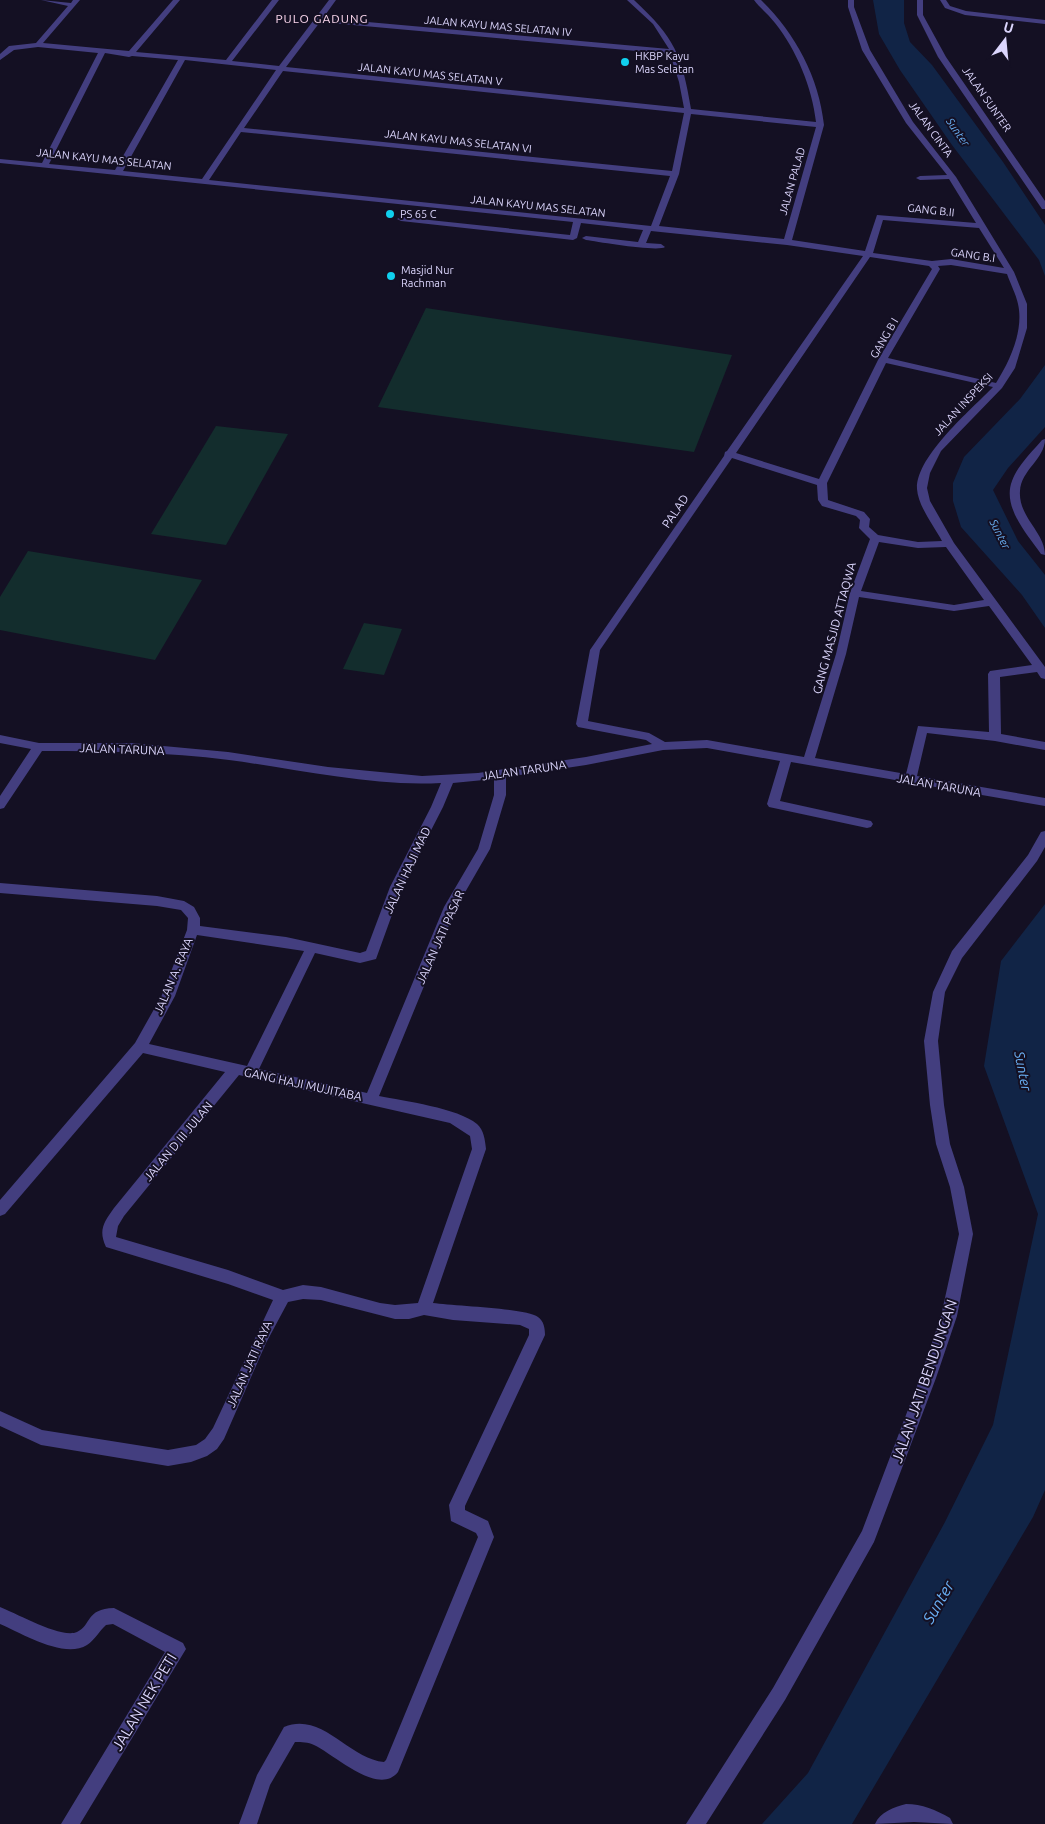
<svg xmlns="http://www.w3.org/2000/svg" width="1045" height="1824" viewBox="0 0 1045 1824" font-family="Ubuntu,sans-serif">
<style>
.green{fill:#132d2d}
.water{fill:#112446}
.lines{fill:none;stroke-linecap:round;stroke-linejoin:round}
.minor{fill:#433e7f;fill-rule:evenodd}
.poi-dot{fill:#10d0ee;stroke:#141023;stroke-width:2}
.labels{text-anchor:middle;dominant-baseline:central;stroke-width:4;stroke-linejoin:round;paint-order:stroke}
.far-street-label{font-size:11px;fill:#dbd5fc;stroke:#141023}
.far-poi-label{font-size:11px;fill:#dbd5fc;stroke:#141023;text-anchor:start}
.far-water-label{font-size:11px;font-style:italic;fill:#6ab0f5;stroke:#141023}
.far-quarter-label{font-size:12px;letter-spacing:1px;fill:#fcd7ed;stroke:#141023}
.street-label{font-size:12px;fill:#dbd5fc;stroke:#141023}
.water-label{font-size:14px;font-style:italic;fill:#6ab0f5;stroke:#141023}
.near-street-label{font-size:15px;fill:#dbd5fc;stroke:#141023}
.near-water-label{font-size:16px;font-style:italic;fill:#6ab0f5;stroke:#141023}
</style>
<rect width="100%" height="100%" fill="#141023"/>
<g class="green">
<polygon points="426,308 732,355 694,452 378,407"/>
<polygon points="216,426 288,434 226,545 151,534"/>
<polygon points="28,551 202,580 155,660 0,630 0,597"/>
<polygon points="364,623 402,629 384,675 343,669"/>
</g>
<g class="water">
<polygon points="873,0 904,0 904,23 910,42 932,65 1003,162 1045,225 1045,276 1039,260 952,145 900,70 879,34"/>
<polygon points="1045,365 1045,427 1008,468 993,490 1018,541 1045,575 1045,628 1022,595 961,527 953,501 953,483 964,457 1020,399"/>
<polygon points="1045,904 1045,1490 1033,1517 852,1824 762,1824 808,1773 945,1522 993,1425 1038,1214 984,1066 1001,961"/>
</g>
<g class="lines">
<g class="minor">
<path d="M41 0 71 3 73 0H80L43 43 129 51 173 0H180L136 52 226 60 272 0H279L232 61 279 66 329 0H336L323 18 669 49 653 24 627 0H634C675 38 682 55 691 109L816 122C812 87 797 51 775 23 768 14 760 8 754 0H761C795 33 819 77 824 125L792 240 865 251 877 215 976 223 949 179 920 180 916 178 920 176 947 175 906 123 862 50 848 7V0H854V7L870 50 913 122 956 177 1014 272 1027 304V328L1015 368 1002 388 941 451 930 473 927 488 930 501 954 543 1045 667V679L1041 678 1037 672 1000 677 1001 734 1045 742V750L995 741 927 733 917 776 1045 798V806L791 762 780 801 871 821 873 824 871 827 867 828 769 807 767 804 780 761 707 748 663 750 586 765 506 777V795L490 849 456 908 379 1096C404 1101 458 1108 477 1124 484 1130 485 1140 486 1149L433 1303C454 1306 525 1308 538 1317 544 1321 545 1329 545 1335L465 1506V1510L488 1521 494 1537 398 1772C378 1797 334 1754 314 1745 308 1742 302 1742 295 1742L270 1785 257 1824H239L257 1775 284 1727C322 1711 349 1759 384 1762L386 1760 478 1537 476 1533 451 1521 449 1505 529 1335V1329L520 1325 453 1320 424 1315 409 1319H395L321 1300 303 1299 288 1302 266 1343 224 1439 217 1449 207 1456 191 1462 168 1466 41 1445 0 1426V1411L42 1430 168 1450 196 1445 205 1439 213 1428 273 1300 228 1284 106 1247C98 1230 104 1222 114 1208L225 1072 143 1053 5 1214 0 1216V1200L135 1043 162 995 187 930 188 918 181 910 157 906 0 893V883L157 896 184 901 194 907 200 918V926L286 937 360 953 366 951 390 887 431 807 441 783C373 787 297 769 229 760 167 752 105 751 42 751L4 808 0 809V796L31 749 0 743V735L39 743H131L228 752 328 767 422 776 478 773 586 757 652 744 646 740 578 727 576 724 590 650 724 456 725 452 727 451 863 256 787 245 651 231 646 243 661 244 665 247C658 252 599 242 586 240L582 238 586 236 638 242 643 230 581 223 577 238 573 240 401 221 397 219 401 217 570 235 573 222 0 163V159L42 163 98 53 38 47 14 50 0 60V54L9 46 36 43 68 6ZM320 22 670 54 679 82 684 108 286 67ZM105 53 129 57 132 56 178 60 115 170 49 164ZM185 60 276 70 202 179 123 171ZM283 71 684 113 672 171 244 128ZM691 114 816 127 784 239 659 226 679 174ZM241 132 670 176 651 226 209 180ZM883 220 979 228 1004 268 951 259 932 261 873 253ZM870 257 929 266 932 269 878 360 819 479 736 453ZM951 265 1007 274C1010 283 1016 294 1018 304 1024 330 1010 361 996 383L888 358 940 269 938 266ZM886 363 993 387C971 410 916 456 917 489 918 506 934 526 942 541L918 542 878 535 869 527 870 519 864 512 828 500 827 483ZM732 458 817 485 818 500 822 506 856 516 860 520 859 528 870 539 850 593 836 654 804 757 707 740 665 742 649 733 588 721 600 650ZM879 542 918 548 946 547 984 600 954 605 861 591ZM859 597 954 611 989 606 1032 665 990 671 988 674 989 732 918 726 906 774 815 758 846 654ZM494 779V795L478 849 444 907 367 1093 259 1069 315 953 360 963 376 959 402 887 443 807 453 783ZM197 935 304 951 247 1066 149 1044 175 996ZM239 1075 450 1123 470 1136 472 1149 418 1303 395 1305 380 1303 321 1287 303 1285 283 1290 228 1270 116 1237 118 1226 124 1216Z"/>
<polygon points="917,0 923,0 923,15 946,57 1045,201 1045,209 1042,209 938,57 917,15"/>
<polygon points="940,0 946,0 950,6 966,11 1045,20 1045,24 965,15 945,8"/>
<path d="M1045 439C1045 459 1021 470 1020 491 1018 517 1045 532 1045 555L1041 554C1027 534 1002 507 1012 481 1017 466 1032 452 1042 440Z"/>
<polygon points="1045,831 1045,847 1037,861 962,958 945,992 938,1041 944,1105 950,1144 964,1187 973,1234 957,1316 936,1378 874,1542 785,1700 706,1824 686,1824 773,1688 862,1531 920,1378 941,1316 959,1234 950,1187 936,1144 930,1105 924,1041 933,992 952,951 1028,855 1041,832"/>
<path d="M0 1607C16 1613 61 1639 77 1632 92 1625 85 1609 114 1608L183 1643 186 1649 80 1824H61L165 1652 113 1624 106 1625C99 1631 95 1640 87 1645 64 1659 23 1634 0 1624Z"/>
<path d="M906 1804C922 1804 936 1810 950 1818L953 1824 914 1822 875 1824C880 1812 894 1807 906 1804Z"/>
</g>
</g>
<g class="poi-dot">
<circle cx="625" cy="62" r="5"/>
<circle cx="390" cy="214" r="5"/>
<circle cx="391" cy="276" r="5"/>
</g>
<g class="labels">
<g class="far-street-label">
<text transform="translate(498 26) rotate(5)">JALAN KAYU MAS SELATAN IV</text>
<text transform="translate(430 74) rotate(6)">JALAN KAYU MAS SELATAN V</text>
<text transform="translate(987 99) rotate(55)">JALAN SUNTER</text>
<text transform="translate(931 129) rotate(54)">JALAN CINTA</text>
<text transform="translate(458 141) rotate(6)">JALAN KAYU MAS SELATAN VI</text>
<text transform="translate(104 159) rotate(6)">JALAN KAYU MAS SELATAN</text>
<text transform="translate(792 181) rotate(-74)">JALAN PALAD</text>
<text transform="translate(538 206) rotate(6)">JALAN KAYU MAS SELATAN</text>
<text transform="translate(931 210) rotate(6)">GANG B.II</text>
<text transform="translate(973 255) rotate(8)">GANG B.I</text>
<text transform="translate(884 338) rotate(-60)">GANG B I</text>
<text transform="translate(963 404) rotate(-47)">JALAN INSPEKSI</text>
</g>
<g class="far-poi-label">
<text x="635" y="56">HKBP Kayu<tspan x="635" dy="13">Mas Selatan</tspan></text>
<text x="400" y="214">PS 65 C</text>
<text x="401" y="270">Masjid Nur<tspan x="401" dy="13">Rachman</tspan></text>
</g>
<g class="far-water-label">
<text transform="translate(958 132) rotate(55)">Sunter</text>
<text transform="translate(1000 534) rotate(63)">Sunter</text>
</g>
<g class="far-quarter-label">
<text x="322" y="18">PULO GADUNG</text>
</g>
<g class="street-label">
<text transform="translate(675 511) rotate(-56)">PALAD</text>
<text transform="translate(834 628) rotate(-75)">GANG MASJID ATTAQWA</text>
<text transform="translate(122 749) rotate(2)">JALAN TARUNA</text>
<text transform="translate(524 770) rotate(-8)">JALAN TARUNA</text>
<text transform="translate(939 785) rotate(10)">JALAN TARUNA</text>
<text transform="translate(407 870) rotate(-65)">JALAN HAJI MAD</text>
<text transform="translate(440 937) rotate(-66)">JALAN JATI PASAR</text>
<text transform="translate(173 976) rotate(-67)">JALAN A. RAYA</text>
<text transform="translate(303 1084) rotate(12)">GANG HAJI MUJITABA</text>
<text transform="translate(178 1141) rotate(-50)">JALAN D III JULAN</text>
<text transform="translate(249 1364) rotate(-66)">JALAN JATI RAYA</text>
</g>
<g class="water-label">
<text transform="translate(1023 1071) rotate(79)">Sunter</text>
</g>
<g class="near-street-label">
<text transform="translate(924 1381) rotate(-71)">JALAN JATI BENDUNGAN</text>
<text transform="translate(144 1702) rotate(-59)">JALAN NEK PETI</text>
</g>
<g class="near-water-label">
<text transform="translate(938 1602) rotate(-60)">Sunter</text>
</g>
</g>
<g transform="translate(1005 40) rotate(16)" stroke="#141023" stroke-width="4" paint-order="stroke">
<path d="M0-4L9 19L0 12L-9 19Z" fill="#dbd5fc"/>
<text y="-8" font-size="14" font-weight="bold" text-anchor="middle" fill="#dbd5fc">U</text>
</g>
</svg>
